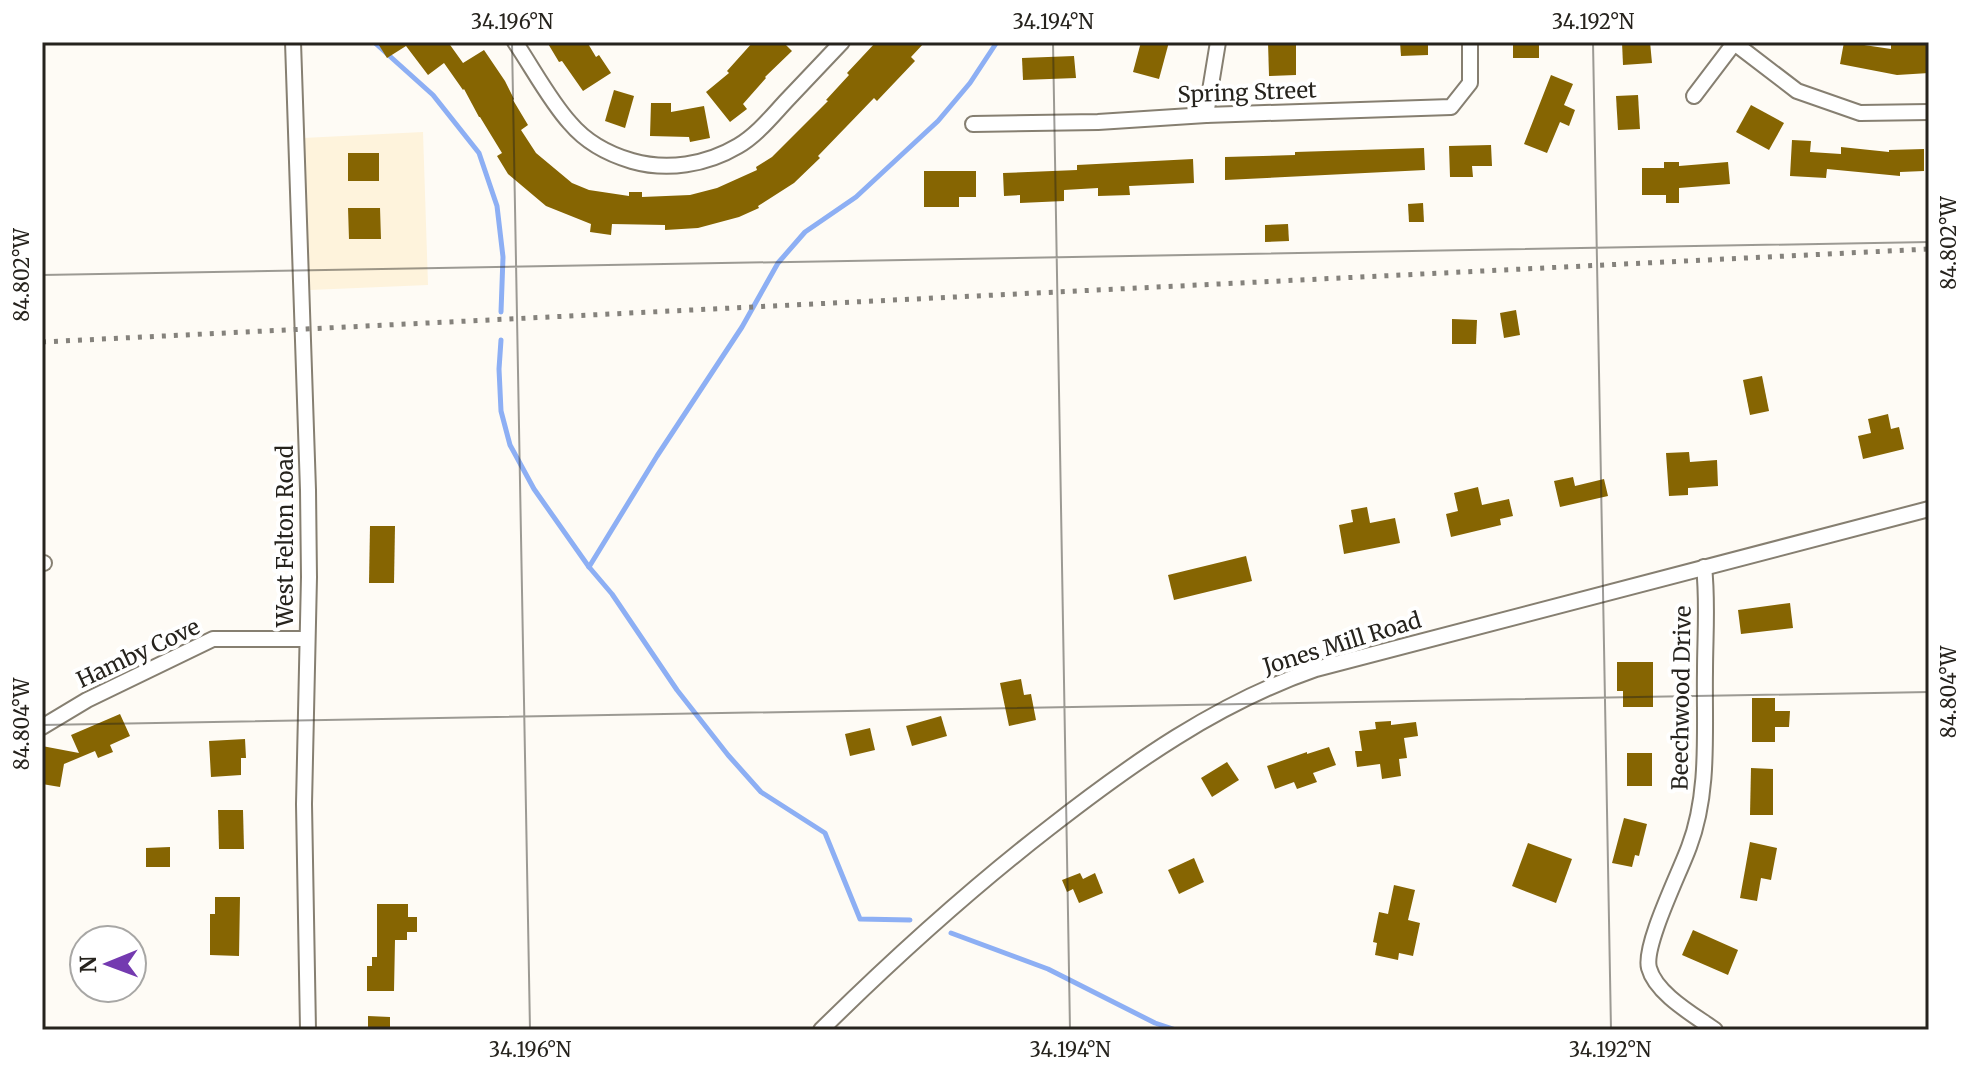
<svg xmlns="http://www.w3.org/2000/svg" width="1971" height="1072" viewBox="0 0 1971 1072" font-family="Merriweather,serif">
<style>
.built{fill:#fef3dc}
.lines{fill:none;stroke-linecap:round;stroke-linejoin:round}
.stream{stroke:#8daff4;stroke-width:5}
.building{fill:#866502}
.minor-casing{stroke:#867f71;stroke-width:18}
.minor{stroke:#fff;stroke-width:14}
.rail{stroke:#85827c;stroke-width:5;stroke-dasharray:4 8;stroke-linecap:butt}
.ticks{fill:none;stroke:#26231d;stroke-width:2;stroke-opacity:0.45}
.labels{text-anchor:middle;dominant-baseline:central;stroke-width:8;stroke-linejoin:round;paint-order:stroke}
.street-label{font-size:22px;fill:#26231d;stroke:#fff}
.neatline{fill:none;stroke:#26231d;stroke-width:3}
.ticks-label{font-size:20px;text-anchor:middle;fill:#26231d}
</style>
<rect width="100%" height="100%" fill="#fefbf5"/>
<polygon class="built" points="423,132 428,285 310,290 303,138"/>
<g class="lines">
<g class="stream">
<polyline points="374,42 433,95 479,153 497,206 503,257 501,312"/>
<polyline points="501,340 499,369 501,411 510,445 534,489 589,567 612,594 677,690 728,755 761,792 825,833 860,919 910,920"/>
<polyline points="589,567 657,456 742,327 778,263 805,232 856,197 938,121 970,83 997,42"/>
<polyline points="951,933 1048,969 1155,1023 1176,1030"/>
</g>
</g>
<g class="building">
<polygon points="377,42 448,42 463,63 484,50 505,81 514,99 513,100 528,125 521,130 536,153 572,183 589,190 629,196 629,192 642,192 642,197 690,195 717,188 757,170 756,167 772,157 828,101 826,100 849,75 847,73 876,42 925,42 911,57 915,61 877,101 874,98 818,156 820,158 794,183 758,206 759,208 739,217 698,228 665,230 665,225 612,224 611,235 590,232 591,224 546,206 508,174 497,156 502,153 480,117 479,117 464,89 463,90 444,63 428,75 406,46 387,58"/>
<polygon points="547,42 587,42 596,57 599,55 611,73 583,91 562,61 559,62"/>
<polygon points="753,42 783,42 792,51 765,77 766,78 743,104 747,109 730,122 706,92 729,73 727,71"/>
<polygon points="1141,42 1169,42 1159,79 1133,72"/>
<polygon points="1268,42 1296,42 1296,75 1269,76"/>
<polygon points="1400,42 1428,42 1428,55 1401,56"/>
<rect x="1513" y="42" width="26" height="16"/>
<polygon points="1622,42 1650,42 1652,63 1623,65"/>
<polygon points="1844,42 1891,49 1891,44 1928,42 1929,73 1897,75 1840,64"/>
<polygon points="1074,56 1076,78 1023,80 1022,58"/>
<polygon points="1551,75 1573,84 1564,105 1575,110 1569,126 1560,122 1547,153 1524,144"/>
<polygon points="614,90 634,96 625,128 605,121"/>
<polygon points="1638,95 1640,129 1618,130 1616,96"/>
<polygon points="651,103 671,103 671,112 704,106 710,138 690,142 689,137 650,136"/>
<polygon points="1751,105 1784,123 1769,150 1736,132"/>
<polygon points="1792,140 1811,141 1810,152 1841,154 1841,147 1889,152 1889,150 1924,149 1924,171 1900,172 1900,176 1827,169 1826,178 1790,176"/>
<polygon points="1491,145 1492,166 1472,166 1473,177 1450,177 1449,146"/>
<polygon points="1424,148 1425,170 1225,180 1225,157 1295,155 1295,152"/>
<rect x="348" y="153" width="31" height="28"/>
<polygon points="1193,159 1194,183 1129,186 1130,195 1098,196 1098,188 1064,190 1064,201 1020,203 1020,195 1004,196 1003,173 1077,170 1077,165"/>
<polygon points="1664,162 1679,162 1679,166 1728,162 1730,184 1679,188 1679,203 1666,203 1666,195 1642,195 1642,168 1664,168"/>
<polygon points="924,171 976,171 976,197 959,197 959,207 924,207"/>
<polygon points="1423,203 1424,222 1409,222 1408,204"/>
<polygon points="348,208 380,208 381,239 349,239"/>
<polygon points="1288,224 1289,241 1265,242 1265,225"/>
<polygon points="1516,310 1520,335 1504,338 1500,313"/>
<polygon points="1452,319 1477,320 1476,344 1452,344"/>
<polygon points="1762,376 1769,411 1750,415 1743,380"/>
<polygon points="1888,414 1891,429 1899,427 1904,449 1863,459 1858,436 1871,433 1868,419"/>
<polygon points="1689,452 1690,462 1717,460 1718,486 1688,488 1688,495 1669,496 1666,453"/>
<polygon points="1573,477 1575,486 1604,479 1608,496 1560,507 1554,481"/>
<polygon points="1478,487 1482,505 1509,499 1513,516 1500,519 1501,525 1451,537 1446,514 1458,511 1454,493"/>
<polygon points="1367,507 1370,523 1395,518 1400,543 1344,554 1339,525 1353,522 1351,510"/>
<polygon points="370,526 395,526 394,583 369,583"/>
<polygon points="1246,556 1252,581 1174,600 1168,575"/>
<polygon points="1790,603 1793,628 1741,634 1738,610"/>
<polygon points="1617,662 1653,662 1653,707 1623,707 1623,691 1617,691"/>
<polygon points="1021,679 1024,695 1031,694 1036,720 1009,726 1000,683"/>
<polygon points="1752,698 1775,698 1775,711 1790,711 1789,727 1775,727 1775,742 1752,742"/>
<polygon points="120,714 130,736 110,745 113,752 98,758 95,751 64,764 60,787 42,784 42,746 79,753 71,735"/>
<polygon points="941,716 947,736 912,746 906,726"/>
<polygon points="1391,721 1391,725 1416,722 1418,736 1404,738 1407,758 1399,759 1401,776 1382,779 1380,764 1357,767 1355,751 1362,751 1359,731 1376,729 1375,722"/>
<polygon points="870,728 875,750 850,756 845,734"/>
<polygon points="245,739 246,758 241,758 241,775 211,777 209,741"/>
<polygon points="1329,747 1336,765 1313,773 1317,782 1297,789 1294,782 1275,789 1267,766 1307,752 1307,754"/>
<rect x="1627" y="753" width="25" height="33"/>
<polygon points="1227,762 1239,780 1212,797 1201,778"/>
<polygon points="1751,768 1773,769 1773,815 1750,815"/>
<polygon points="218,810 243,810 244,849 219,849"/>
<polygon points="1624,818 1647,824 1639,856 1635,855 1632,867 1612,863"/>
<polygon points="1750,842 1777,848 1771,880 1761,878 1757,901 1740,898"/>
<polygon points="1528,843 1572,859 1556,903 1512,886"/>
<polygon points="170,847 170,867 146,867 146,848"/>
<polygon points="1194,858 1204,882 1179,894 1168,870"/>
<polygon points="1080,873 1083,879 1095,873 1103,893 1079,903 1073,889 1067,892 1062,880"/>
<polygon points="1394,885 1415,890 1408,920 1420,923 1413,956 1399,953 1398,960 1375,955 1377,943 1373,942 1379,912 1388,914"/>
<polygon points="215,897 240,897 239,956 210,955 210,914 215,914"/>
<polygon points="377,904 408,904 408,917 417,917 417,932 407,932 407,940 395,940 394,991 367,991 367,966 372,966 372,957 377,957"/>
<polygon points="1693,930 1738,950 1728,975 1682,955"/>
<polygon points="368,1016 390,1017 390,1030 368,1030"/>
</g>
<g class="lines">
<defs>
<g id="minor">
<polyline points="293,42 308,490 309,577 304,804 308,1030"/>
<path d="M515 42C532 67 550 101 570 123 586 142 608 154 632 161 667 171 706 165 738 146 757 135 772 116 787 100 805 81 824 61 842 42"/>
<polyline points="1733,42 1797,91 1860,113 1929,112"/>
<polyline points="1694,96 1735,42"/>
<polyline points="1206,115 1218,42"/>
<polyline points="973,124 1098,122 1206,115 1451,107 1470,83 1470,42"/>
<polyline points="42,563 44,563"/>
<path d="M1704 567C1708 601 1705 637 1705 671 1704 729 1710 792 1689 847 1680 872 1643 946 1649 968 1656 994 1694 1015 1715 1030"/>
<polyline points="42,727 87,700 213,639 307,639"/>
<path d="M821 1030C893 959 969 890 1049 828 1131 764 1217 703 1316 669L1929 509"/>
</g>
</defs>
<use href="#minor" class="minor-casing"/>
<use href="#minor" class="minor"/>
<polyline class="rail" points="42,342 1929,249"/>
</g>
<path class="ticks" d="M512 42 530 1030M1053 42 1070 1030M1593 42 1611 1030M42 275 1929 242M42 725 1929 692"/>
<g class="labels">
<g class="street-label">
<text transform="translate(1247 92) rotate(-2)">Spring Street</text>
<text transform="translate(285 536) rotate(-90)">West Felton Road</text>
<text transform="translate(1342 643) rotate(-17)">Jones Mill Road</text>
<text transform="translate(138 653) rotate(-25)">Hamby Cove</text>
<text transform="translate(1681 698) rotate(-89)">Beechwood Drive</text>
</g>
</g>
<rect width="1971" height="1072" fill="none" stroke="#ffffff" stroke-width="88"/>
<g transform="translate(108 964) rotate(269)"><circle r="38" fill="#ffffff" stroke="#a8a7a5" stroke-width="2"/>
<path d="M0-6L14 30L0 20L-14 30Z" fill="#743ab0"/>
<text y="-12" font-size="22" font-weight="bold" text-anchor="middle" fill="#26231d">N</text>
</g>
<rect x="44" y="44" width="1883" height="984" class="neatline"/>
<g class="ticks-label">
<text x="512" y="29">34.196°N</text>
<text x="1053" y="29">34.194°N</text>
<text x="1593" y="29">34.192°N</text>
<text transform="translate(1949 243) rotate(-90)" y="7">84.802°W</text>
<text transform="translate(22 275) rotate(-90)" y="7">84.802°W</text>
<text transform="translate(1949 692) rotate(-90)" y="7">84.804°W</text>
<text transform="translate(22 724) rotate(-90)" y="7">84.804°W</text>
<text x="530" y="1057">34.196°N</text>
<text x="1070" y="1057">34.194°N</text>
<text x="1610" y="1057">34.192°N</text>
</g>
</svg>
